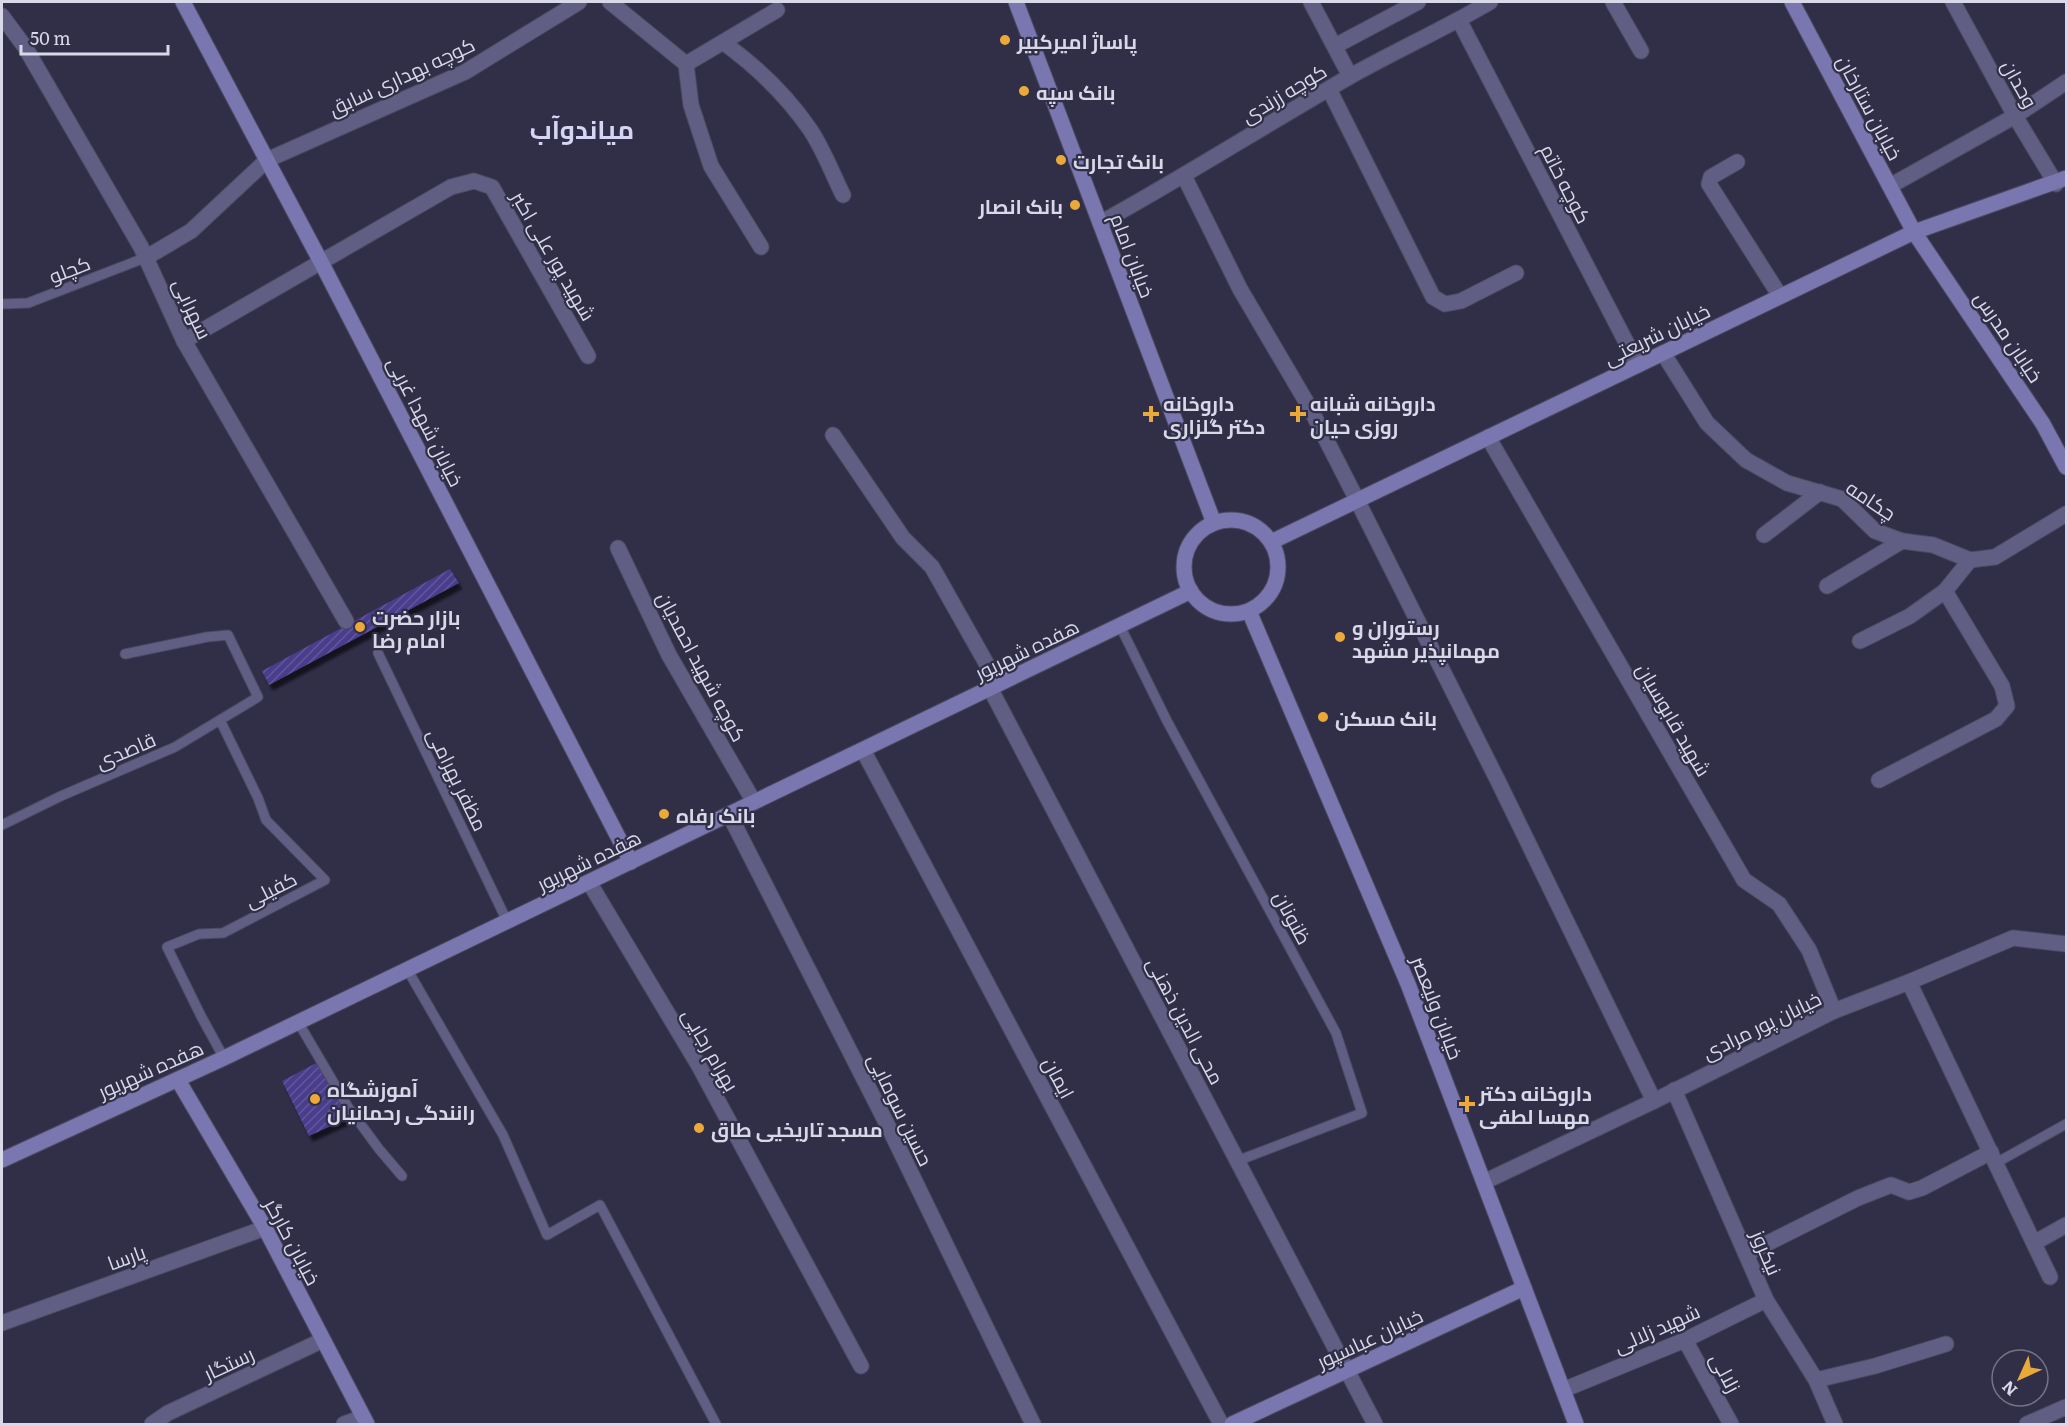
<svg xmlns="http://www.w3.org/2000/svg" width="2068" height="1426" viewBox="0 0 2068 1426" font-family="Literata,Cairo,serif">
<style>
.building{fill:url(#building-hatch);filter:url(#shadow)}
.lines{fill:none;stroke-linecap:round;stroke-linejoin:round}
.service-casing{stroke:#4c4a62;stroke-width:11}
.minor-casing{stroke:#4c4a62;stroke-width:17}
.secondary-casing{stroke:#4c4a62;stroke-width:17}
.service{stroke:#605f83;stroke-width:9}
.minor{stroke:#605f83;stroke-width:15}
.secondary{stroke:#7a76af;stroke-width:15}
.poi-dot{fill:#eba939;stroke:#312f48;stroke-width:2}
.labels{text-anchor:middle;dominant-baseline:central;stroke-width:4.5;stroke-linejoin:round;paint-order:stroke}
.poi-label{font-size:20px;font-weight:bold;fill:#d8d8e8;stroke:#312f48;text-anchor:start}
.street-label{font-size:20px;fill:#d8d8e8;stroke:#312f48}
.district-label{font-size:26px;font-weight:bold;fill:#d6d5f6;stroke:#312f48}
</style>
<defs>
<pattern id="building-hatch" width="6" height="6" patternUnits="userSpaceOnUse" patternTransform="scale(1.5)"><rect width="6" height="6" fill="#483c8c"/><path d="M-1 1l2-2M0 6l6-6M5 7l2-2" fill="none" stroke="#62579c"/></pattern>
<filter id="shadow"><feDropShadow dx="3.5" dy="6" stdDeviation="1.5" flood-color="#0009"/></filter>
</defs>
<rect width="100%" height="100%" fill="#312f48"/>
<g class="building">
<polygon points="450,569 459,583 269,685 262,671"/>
<polygon points="320,1061 348,1118 309,1136 282,1081"/>
</g>
<g class="lines">
<defs>
<g id="service">
<polyline points="2,304 28,303 147,257"/>
<polyline points="1120,626 1167,721 1336,1033 1362,1113 1237,1161"/>
<polyline points="378,653 507,921"/>
<polyline points="220,720 258,798 266,820 325,880 223,933 199,934 167,947 201,1016 224,1058"/>
<polyline points="2,825 61,796 175,747 258,697 228,635 207,637 125,654"/>
<polyline points="407,969 503,1135 547,1235 600,1205 716,1424"/>
<polyline points="298,1022 348,1107 379,1149 402,1176"/>
<polyline points="1996,1163 2066,1124"/>
</g>
<g id="minor">
<polyline points="610,2 686,64 691,105 711,166 761,247"/>
<polyline points="1311,2 1350,76"/>
<polyline points="1613,2 1641,51"/>
<polyline points="1953,2 2015,116 2056,184"/>
<polyline points="2,16 25,47 141,247 184,341 346,621"/>
<polyline points="1459,20 1638,365"/>
<path d="M724 43C757 67 786 95 809 128 823 148 832 173 843 195"/>
<polyline points="1335,46 1418,2"/>
<polyline points="686,64 777,10"/>
<polyline points="1329,89 1433,297 1445,304 1461,301 1516,273"/>
<polyline points="1737,162 1711,177 1709,184 1780,296"/>
<polyline points="1184,176 1240,289 1310,408 1357,500 1498,781 1654,1101"/>
<polyline points="1890,186 2015,116 2066,82"/>
<path d="M1100 223C1184 177 1265 125 1349 77 1395 51 1444 29 1490 2"/>
<polyline points="147,257 191,231 267,160 465,72 579,2"/>
<polyline points="184,341 451,187 474,181 492,187 588,356"/>
<polyline points="1663,353 1707,423 1746,460 1787,483 1842,499 1875,531 1902,541 1933,545 1970,560 1995,557 2066,514"/>
<polyline points="833,435 903,538 932,567 998,684"/>
<polyline points="1488,437 1744,880 1779,904 1809,950 1834,1011"/>
<polyline points="1764,535 1820,492"/>
<polyline points="618,548 669,655 754,802"/>
<polyline points="1827,586 1902,541"/>
<polyline points="1860,641 1910,616 1945,591 1970,560"/>
<polyline points="990,688 1375,1424"/>
<polyline points="863,750 1221,1424"/>
<polyline points="1879,780 1996,719 2007,706 2002,686 1945,591"/>
<polyline points="729,814 891,1132 1033,1424"/>
<polyline points="589,882 699,1066 861,1366"/>
<polyline points="1909,982 2050,1277"/>
<polyline points="1674,1090 1766,1300 1816,1380 1835,1424"/>
<polyline points="1484,1182 1654,1101 1834,1011 1909,982 2013,938 2066,944"/>
<polyline points="2034,1243 2066,1225"/>
<polyline points="1746,1254 1858,1198 1891,1185 1909,1192 1922,1188 1991,1152"/>
<polyline points="2,1323 265,1228"/>
<polyline points="1685,1340 1731,1424"/>
<polyline points="1816,1380 1875,1366 1946,1344"/>
<polyline points="1563,1390 1685,1340 1766,1300"/>
<polyline points="152,1424 168,1413 323,1340"/>
<polyline points="344,1424 363,1417"/>
<polyline points="2027,1424 2066,1407"/>
</g>
<g id="secondary">
<polyline points="183,2 321,262 631,862"/>
<polyline points="1016,2 1214,523"/>
<polyline points="1792,2 1914,232 2043,424 2066,467"/>
<circle cx="1231" cy="567" r="47"/>
<polyline points="1271,542 1914,232 2066,178"/>
<polyline points="1249,611 1408,984 1576,1424"/>
<polyline points="178,1080 265,1228 367,1424"/>
<polyline points="2,1160 224,1058 1191,591"/>
<polyline points="1232,1424 1524,1288"/>
</g>
</defs>
<use href="#service" class="service-casing"/>
<use href="#minor" class="minor-casing"/>
<use href="#secondary" class="secondary-casing"/>
<use href="#service" class="service"/>
<use href="#minor" class="minor"/>
<use href="#secondary" class="secondary"/>
</g>
<g class="poi-dot">
<circle cx="1005" cy="40" r="6"/>
<circle cx="1024" cy="91" r="6"/>
<circle cx="1061" cy="160" r="6"/>
<circle cx="1075" cy="205" r="6"/>
<path d="M1148 405h6v6h6v6h-6v6h-6v-6h-6v-6h6z"/>
<path d="M1295 405h6v6h6v6h-6v6h-6v-6h-6v-6h6z"/>
<circle cx="360" cy="627" r="6"/>
<circle cx="1340" cy="637" r="6"/>
<circle cx="1323" cy="717" r="6"/>
<circle cx="664" cy="814" r="6"/>
<circle cx="315" cy="1099" r="6"/>
<path d="M1464 1095h6v6h6v6h-6v6h-6v-6h-6v-6h6z"/>
<circle cx="699" cy="1128" r="6"/>
</g>
<g class="labels">
<g class="poi-label">
<text x="1017" y="40">پاساژ امیرکبیر</text>
<text x="1036" y="91">بانک سپه</text>
<text x="1073" y="160">بانک تجارت</text>
<text x="1063" y="205" text-anchor="end">بانک انصار</text>
<text x="1163" y="402">داروخانه<tspan x="1163" dy="23">دکتر گلزاری</tspan></text>
<text x="1310" y="402">داروخانه شبانه<tspan x="1310" dy="23">روزی حیان</tspan></text>
<text x="372" y="616">بازار حضرت<tspan x="372" dy="23">امام رضا</tspan></text>
<text x="1352" y="626">رستوران و<tspan x="1352" dy="23">مهمانپذیر مشهد</tspan></text>
<text x="1335" y="717">بانک مسکن</text>
<text x="676" y="814">بانک رفاه</text>
<text x="327" y="1088">آموزشگاه<tspan x="327" dy="23">رانندگی رحمانیان</tspan></text>
<text x="1479" y="1092">داروخانه دکتر<tspan x="1479" dy="23">مهسا لطفی</tspan></text>
<text x="711" y="1128">مسجد تاریخیی طاق</text>
</g>
<g class="street-label">
<text transform="translate(401 75) rotate(-25)">کوچه بهداری سابق</text>
<text transform="translate(2021 83) rotate(61)">وحدان</text>
<text transform="translate(1283 92) rotate(-31)">کوچه زرندی</text>
<text transform="translate(1871 107) rotate(62)">خیابان ستارخان</text>
<text transform="translate(1567 183) rotate(63)">کوچه خاتم</text>
<text transform="translate(555 255) rotate(60)">شهید پور علی اکبر</text>
<text transform="translate(1134 255) rotate(69)">خیابان امام</text>
<text transform="translate(69 268) rotate(-21)">کچلو</text>
<text transform="translate(194 308) rotate(65)">سهرابی</text>
<text transform="translate(1656 333) rotate(-26)">خیابان شریعتی</text>
<text transform="translate(2010 336) rotate(56)">خیابان مدرس</text>
<text transform="translate(427 421) rotate(63)">خیابان شهدا غربی</text>
<text transform="translate(1872 499) rotate(34)">چکامه</text>
<text transform="translate(1026 648) rotate(-26)">هفده شهریور</text>
<text transform="translate(703 666) rotate(62)">کوچه شهید احمدیان</text>
<text transform="translate(1675 719) rotate(60)">شهید قابوسیان</text>
<text transform="translate(125 749) rotate(-23)">قاصدی</text>
<text transform="translate(459 779) rotate(64)">مظفر بهرامی</text>
<text transform="translate(588 859) rotate(-26)">هفده شهریور</text>
<text transform="translate(270 888) rotate(-27)">کفیلی</text>
<text transform="translate(1294 917) rotate(62)">ظنونان</text>
<text transform="translate(1439 1007) rotate(69)">خیابان ولیعصر</text>
<text transform="translate(1187 1020) rotate(62)">محی الدین ذهنی</text>
<text transform="translate(1761 1024) rotate(-26)">خیابان پور مرادی</text>
<text transform="translate(712 1049) rotate(60)">بهرام رجایی</text>
<text transform="translate(150 1068) rotate(-24)">هفده شهریور</text>
<text transform="translate(1060 1077) rotate(62)">ایمان</text>
<text transform="translate(902 1109) rotate(64)">حسین سومایی</text>
<text transform="translate(294 1241) rotate(62)">خیابان کارگر</text>
<text transform="translate(1768 1252) rotate(67)">نیکروز</text>
<text transform="translate(126 1256) rotate(-20)">پارسا</text>
<text transform="translate(1656 1327) rotate(-24)">شهید زلالی</text>
<text transform="translate(1369 1337) rotate(-25)">خیابان عباسپور</text>
<text transform="translate(228 1362) rotate(-25)">رستگار</text>
<text transform="translate(1727 1372) rotate(62)">زلالی</text>
</g>
<g class="district-label">
<text x="582" y="127">میاندوآب</text>
</g>
</g>
<rect width="2068" height="1426" fill="none" stroke="#d8d8e8" stroke-width="6"/>
<g transform="translate(2020 1378) rotate(225)"><circle r="28" fill="#312f48" stroke="#747388" stroke-width="1.5"/>
<path d="M0-4.5L10 22L0 15L-10 22Z" fill="#eba939"/>
<text y="-9" font-size="16" font-weight="bold" text-anchor="middle" fill="#d8d8e8">N</text>
</g>
<path d="M21 45v9h147v-9" fill="none" stroke="#d8d8e8" stroke-width="3"/>
<text x="30" y="45" font-size="18" fill="#d8d8e8" stroke="#312f48" stroke-width="4.5" paint-order="stroke">50 m</text>
</svg>
